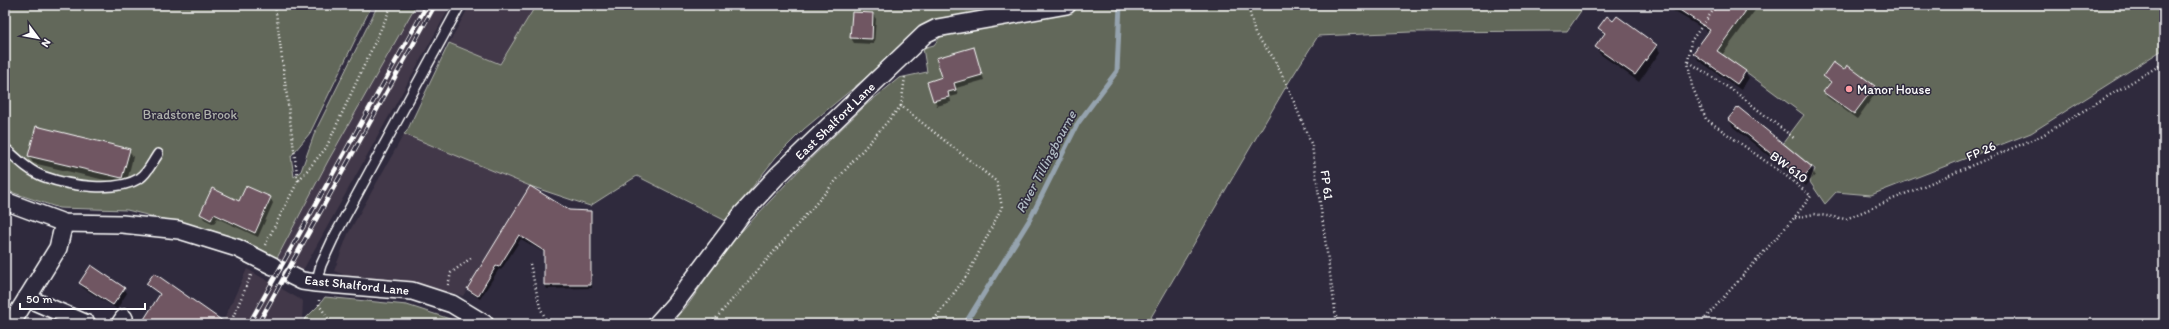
<svg xmlns="http://www.w3.org/2000/svg" width="2169" height="329" viewBox="0 0 2169 329" font-family="Itim,sans-serif">
<style>
.built{fill:#423848}
.green{fill:#62675a;stroke:#b0b3ac}
.shadow{fill:#0007}
.lines{fill:none;stroke-linecap:round;stroke-linejoin:round}
.stream{stroke:#95a3ae;stroke-width:5}
.building{fill:#6f5762;stroke:#fff}
.service-casing{stroke:#fff;stroke-width:12}
.minor-casing{stroke:#fff;stroke-width:20}
.path{stroke:#fff;stroke-width:2.5;stroke-dasharray:1 3;stroke-linecap:butt}
.service{stroke:#2f2a3d;stroke-width:9}
.minor{stroke:#2f2a3d;stroke-width:17}
.rail-casing{stroke:#fff;stroke-width:4.5}
.rail{stroke:#2f2a3d;stroke-width:3;stroke-dasharray:9;stroke-linecap:butt}
.poi-dot{fill:#ff9aa2;stroke:#2f2a3d;stroke-width:1.5}
.labels{text-anchor:middle;dominant-baseline:central;stroke-width:3;stroke-linejoin:round;paint-order:stroke}
.poi-label{font-size:13px;fill:#fff;stroke:#2f2a3d;text-anchor:start}
.park-label{font-size:13px;fill:#b0b3ac;stroke:#2f2a3d}
.street-label{font-size:13px;fill:#fff;stroke:#2f2a3d}
.water-label{font-size:14px;font-style:italic;fill:#afbac2;stroke:#2f2a3d}
</style>
<rect width="100%" height="100%" fill="#2f2a3d"/>
<filter id="ink" filterUnits="userSpaceOnUse"><feTurbulence type="fractalNoise" baseFrequency=".025" numOctaves="2"/><feDisplacementMap in="SourceGraphic" scale="8" xChannelSelector="R" yChannelSelector="G"/><feConvolveMatrix kernelMatrix="1 2 1 2 8 2 1 2 1" color-interpolation-filters="sRGB"/></filter>
<g filter="url(#ink)">
<g class="built">
<polygon points="416,5 451,5 303,270 277,258 328,161"/>
<polygon points="470,5 536,5 500,64 449,43"/>
<polygon points="404,134 530,186 463,296 397,279 354,279 334,271 348,234"/>
<polygon points="247,269 303,301 302,321 300,324 222,324"/>
</g>
<g class="green">
<polygon points="5,5 372,5 310,133 291,156 294,177 301,171 315,132 378,5 416,5 328,161 277,258 218,233 127,210 59,208 5,190"/>
<polygon points="536,5 1038,5 904,46 804,129 776,157 726,221 637,176 590,206 530,186 404,134 407,131 449,43 500,64"/>
<polygon points="1088,5 1585,5 1567,31 1411,32 1318,36 1287,85 1147,324 672,324 690,302 727,247 801,168 866,105 899,78 927,72 923,48 934,45 940,37"/>
<polygon points="1727,5 2164,5 2164,49 2031,133 1871,195 1836,192 1825,204 1810,182 1815,169 1783,143 1804,115 1703,40"/>
<polygon points="325,297 407,305 465,324 300,324 319,305"/>
</g>
<g class="shadow">
<polygon points="1663,5 1759,5 1722,55 1745,72 1749,78 1741,90 1698,60 1695,54 1709,32"/>
<polygon points="873,14 876,19 874,44 854,43 851,38"/>
<polygon points="1600,28 1656,45 1660,52 1639,82 1600,54 1596,47 1604,35"/>
<polygon points="973,48 984,80 956,88 958,95 950,97 951,102 937,106 928,82 943,78"/>
<polygon points="1844,71 1874,86 1877,91 1857,119 1827,97 1824,92 1830,84 1824,76"/>
<polygon points="1729,120 1811,167 1815,175 1806,186 1733,127"/>
<polygon points="129,150 133,157 126,185 33,163 29,156"/>
<polygon points="530,188 569,211 590,212 592,215 592,288 547,289 545,285 545,253 521,239 501,270 499,269 480,299 471,293 468,289"/>
<polygon points="270,198 273,203 258,237 217,218 214,224 204,219 201,214 240,202"/>
<polygon points="80,283 124,288 127,293 117,309 83,288"/>
<polygon points="147,284 223,324 145,324 160,295"/>
</g>
<g class="lines">
<polyline class="stream" points="965,324 1030,219 1078,123 1117,71 1120,5"/>
</g>
<g class="building">
<polygon points="1672,5 1736,5 1745,12 1717,51 1746,71 1737,84 1693,53 1710,30"/>
<polygon points="852,12 873,13 872,39 850,38"/>
<polygon points="1607,16 1613,21 1617,16 1657,45 1635,75 1595,47 1605,33 1598,28"/>
<polygon points="974,47 982,75 954,83 956,90 948,92 949,97 933,101 927,82 942,77 936,58"/>
<polygon points="1833,62 1844,70 1847,65 1875,86 1854,114 1823,92 1831,82 1823,76"/>
<polygon points="1738,107 1812,167 1802,179 1728,119"/>
<polygon points="36,126 130,149 122,178 28,156"/>
<polygon points="246,186 271,197 255,233 214,214 211,220 200,214 212,188 239,201"/>
<polygon points="530,186 569,210 591,211 591,285 544,285 544,251 519,235 499,267 496,266 478,296 467,289"/>
<polygon points="91,265 125,288 113,305 79,283"/>
<polygon points="154,273 227,324 141,324 160,294 146,284"/>
</g>
<g class="lines">
<defs>
<g id="service">
<path d="M5 148C16 158 30 172 45 177 70 186 116 193 140 178 147 174 153 161 158 154"/>
<polyline points="316,283 321,265 333,239 460,5"/>
</g>
<g id="minor">
<polyline points="5,201 64,223 122,224 179,230 237,248 273,266"/>
<polyline points="292,276 302,281 316,283 412,291 452,304 485,324"/>
<polyline points="27,298 87,324"/>
<polyline points="11,324 58,248 64,223"/>
<polyline points="120,324 124,318"/>
<polyline points="657,324 674,305 742,214 777,176 925,34 937,28 1067,5"/>
</g>
</defs>
<use href="#service" class="service-casing"/>
<use href="#minor" class="minor-casing"/>
<g class="path">
<polyline points="1248,5 1255,34 1273,57 1287,85 1312,146 1337,324"/>
<polyline points="1689,62 1738,94 1795,139"/>
<polyline points="901,106 905,77"/>
<polyline points="299,180 326,148 392,5"/>
<polyline points="1795,218 1814,214 1846,219 2041,136 2164,63"/>
<polyline points="265,245 298,181 275,5"/>
<polyline points="530,264 540,307 548,324"/>
<polyline points="448,285 451,273 471,258"/>
<polyline points="319,300 319,305 332,324"/>
<polyline points="230,324 252,273"/>
<polyline points="711,324 901,106 997,182 1002,207 968,274 931,324"/>
<polyline points="1700,324 1794,218 1811,196 1785,175 1706,119 1692,86 1688,62 1691,41 1717,5"/>
</g>
<use href="#service" class="service"/>
<use href="#minor" class="minor"/>
<defs>
<g id="rail">
<polyline points="249,324 427,5"/>
<polyline points="258,324 435,5"/>
</g>
</defs>
<use href="#rail" class="rail-casing"/>
<use href="#rail" class="rail"/>
</g>
</g>
<circle class="poi-dot" cx="1849" cy="89" r="4"/>
<g class="labels">
<g class="poi-label">
<text x="1857" y="89">Manor House</text>
</g>
<g class="park-label">
<text x="190" y="114">Bradstone Brook</text>
</g>
<g class="street-label">
<text transform="translate(835 121) rotate(-44)">East Shalford Lane</text>
<text transform="translate(1981 151) rotate(-23)">FP 26</text>
<text transform="translate(1789 167) rotate(37)">BW 610</text>
<text transform="translate(1327 185) rotate(82)">FP 61</text>
<text transform="translate(357 285) rotate(6)">East Shalford Lane</text>
</g>
<g class="water-label">
<text transform="translate(1046 162) rotate(-62)">River Tillingbourne</text>
</g>
</g>
<rect width="2169" height="329" fill="none" stroke="#2f2a3d" stroke-width="20"/>
<rect x="10" y="10" width="2149" height="309" fill="none" stroke="#fff" stroke-width="1.5" filter="url(#ink)"/>
<g transform="translate(38 38) rotate(122)" stroke="#2f2a3d" stroke-width="3" paint-order="stroke">
<path d="M0-3L7 15L0 10L-7 15Z" fill="#ffffff"/>
<text y="-6" font-size="11" font-weight="bold" text-anchor="middle" fill="#ffffff">N</text>
</g>
<path d="M20 303v6h125v-6" fill="none" stroke="#ffffff" stroke-width="2"/>
<text x="26" y="303" font-size="12" fill="#ffffff" stroke="#2f2a3d" stroke-width="3" paint-order="stroke">50 m</text>
</svg>
